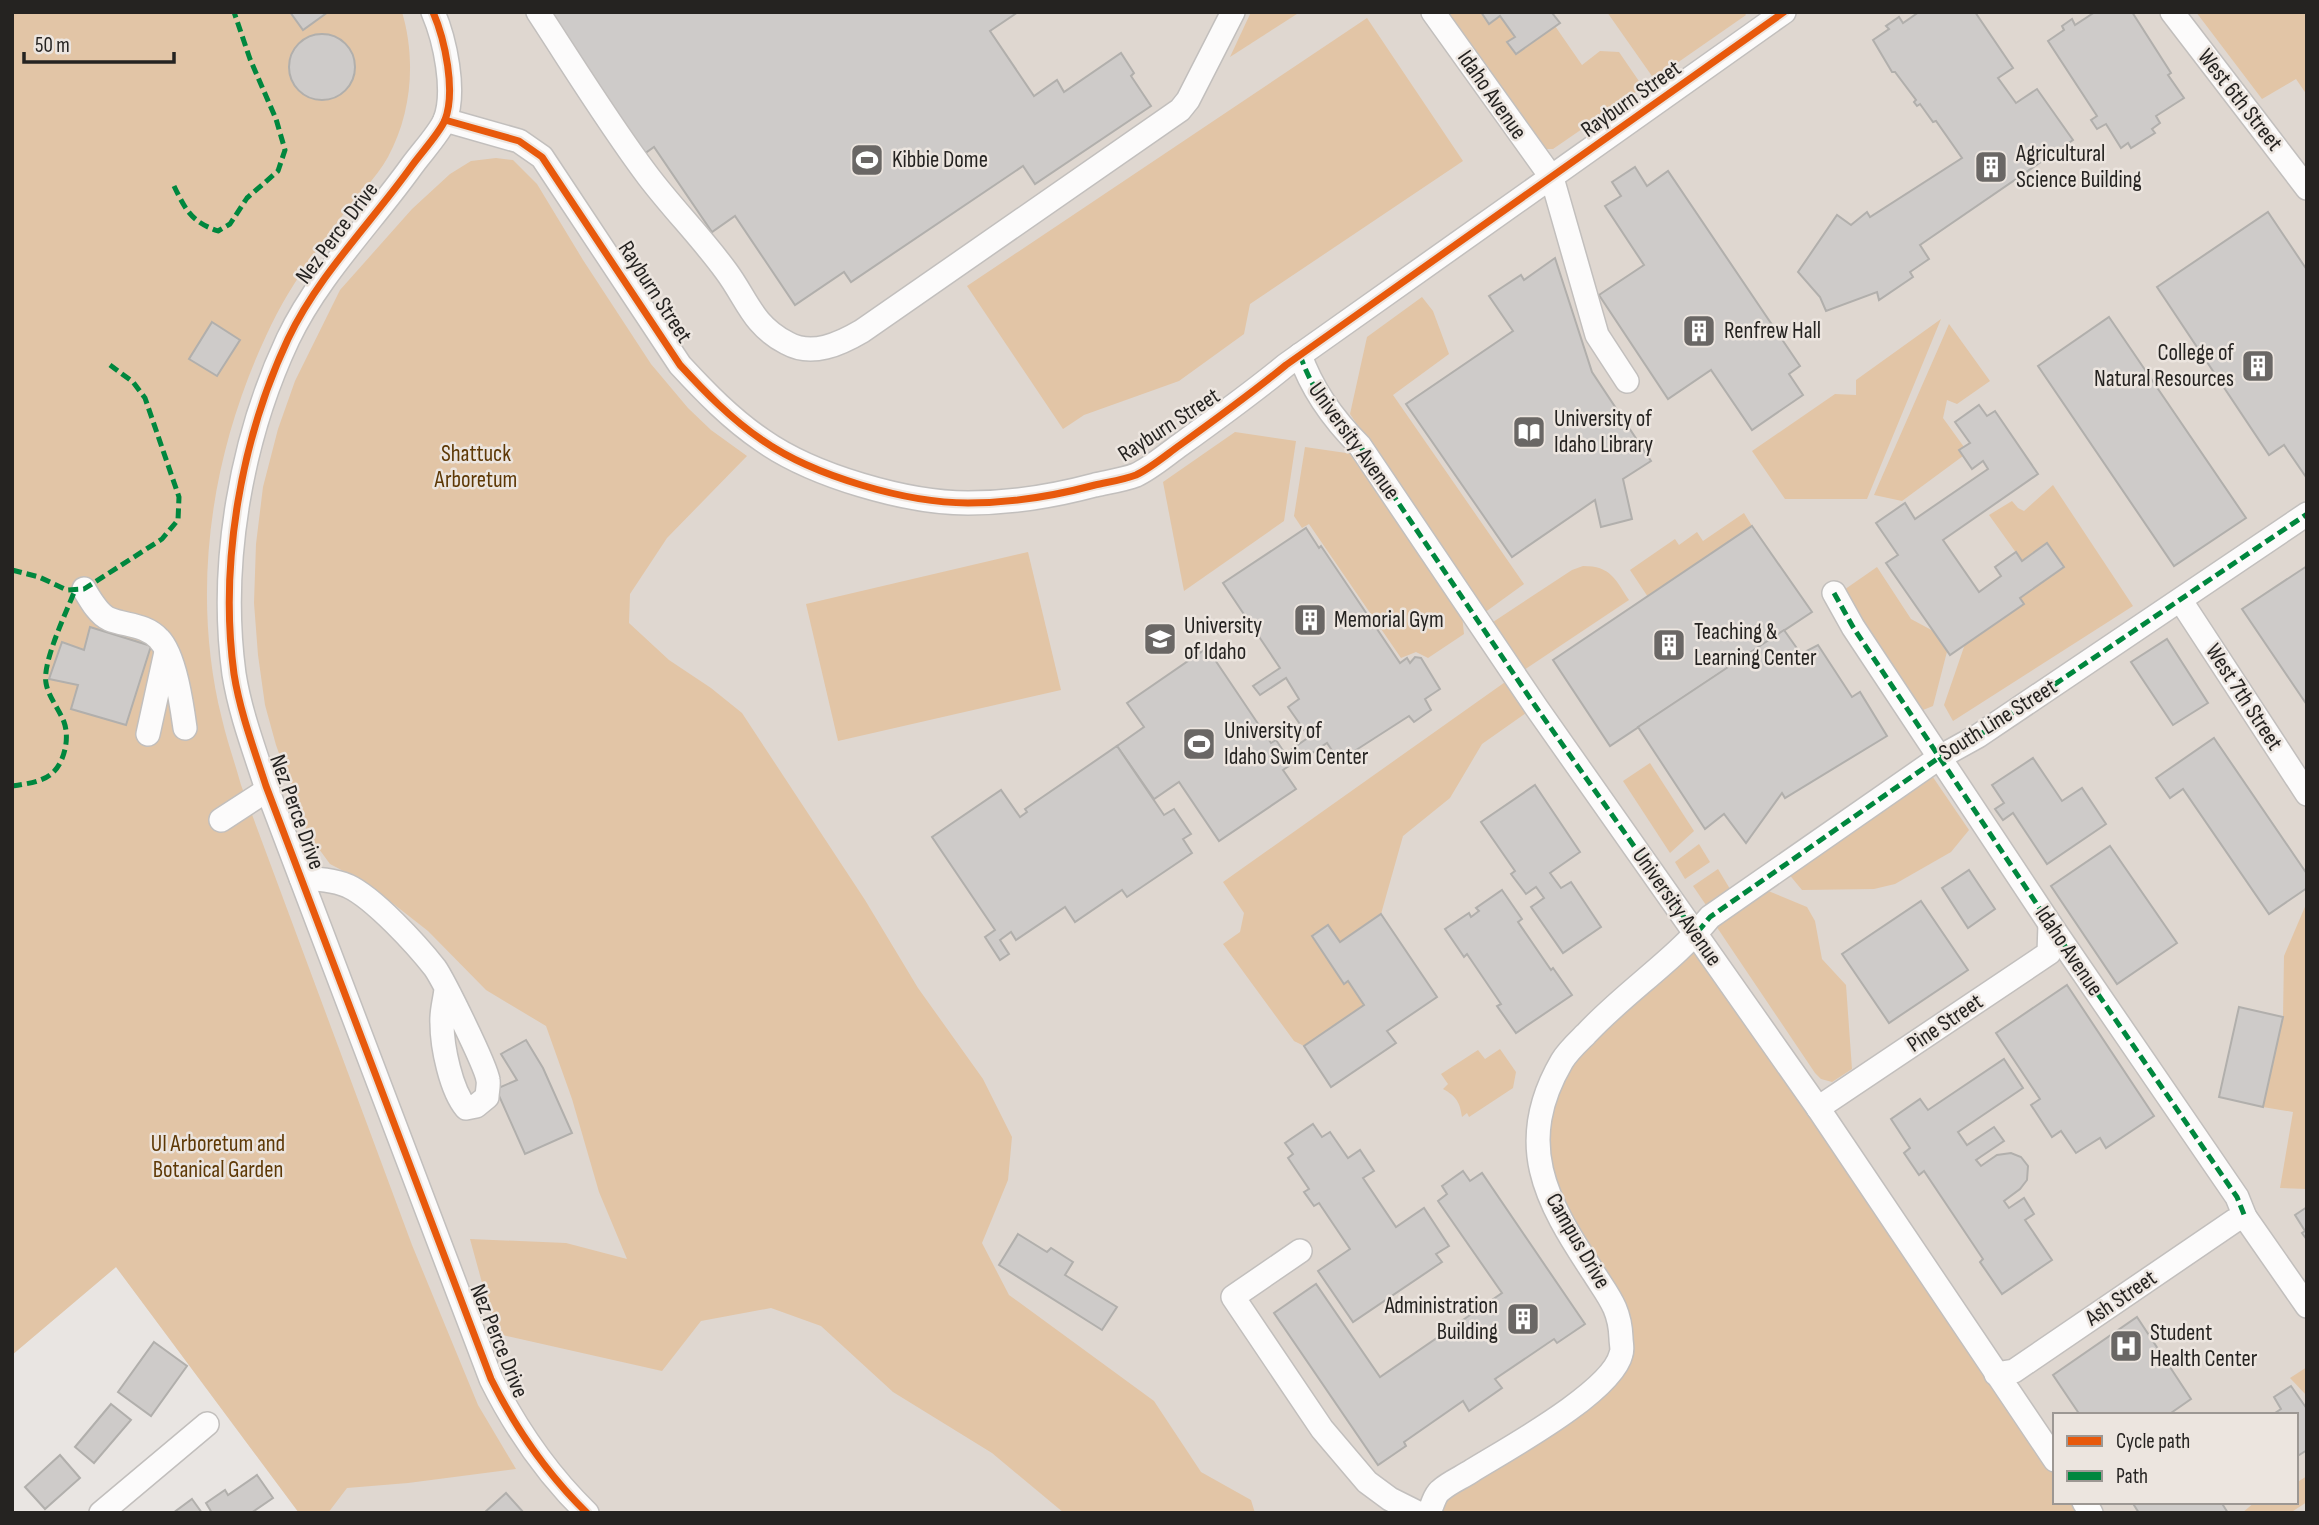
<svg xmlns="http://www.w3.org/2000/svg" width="2319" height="1525" viewBox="0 0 2319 1525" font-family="'Sofia Sans Condensed',sans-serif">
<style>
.built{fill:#dfd7d0;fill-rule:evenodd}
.green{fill:#e2c5a6}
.building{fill:#cecbc9;stroke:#b1afac;stroke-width:2}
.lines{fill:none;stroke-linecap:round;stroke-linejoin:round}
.minor-casing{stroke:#c2bfbd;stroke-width:26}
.minor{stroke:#fcfbfb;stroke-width:23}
.quiet{stroke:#00873e;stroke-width:5;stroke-dasharray:10 5;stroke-linecap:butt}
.cycleway-casing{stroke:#ece5df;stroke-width:11}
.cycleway{stroke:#e8590c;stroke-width:7}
.labels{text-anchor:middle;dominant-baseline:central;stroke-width:5;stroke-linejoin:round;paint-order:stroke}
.street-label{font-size:23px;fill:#252321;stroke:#ece5df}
.poi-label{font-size:23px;fill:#252321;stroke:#ece5df;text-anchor:start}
.park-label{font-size:23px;fill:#5d3805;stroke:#ece5df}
</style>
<rect width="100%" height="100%" fill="#e9e5e2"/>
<path class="built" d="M12 12H2307V1513H299L116 1267 12 1355ZM2055 1415H2296V1502H2055Z"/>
<g class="green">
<path d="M12 12H402C416 59 412 113 388 157 375 180 355 198 339 220 311 257 285 294 266 336 211 454 190 591 222 719 227 741 235 763 241 785L412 1245 478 1405 516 1469 408 1483 347 1488 328 1513H299L116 1267 12 1355Z"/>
<polygon points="1251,12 1300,12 1230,57"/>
<polygon points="1444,12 1481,12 1489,24 1500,16 1515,37 1508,42 1516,54 1555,26 1582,65 1600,51 1619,52 1643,87 1553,149 1543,149"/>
<polygon points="1607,12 1744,12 1746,15 1654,79"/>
<polygon points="2196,12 2307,12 2307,95 2296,79 2262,99"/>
<polygon points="1367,18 1463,161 1250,304 1244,334 1179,381 1084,415 1063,429 967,286"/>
<polygon points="496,158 513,160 537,184 583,260 651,364 688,408 711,430 747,456 667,538 630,594 629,623 669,660 711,688 742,713 865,900 918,988 983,1079 1012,1137 1008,1180 982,1243 1009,1295 1154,1401 1201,1472 1251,1500 1255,1513 1064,1513 992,1453 893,1392 821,1326 771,1308 701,1321 662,1371 498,1334 492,1319 470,1239 566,1243 627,1259 599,1192 572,1099 546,1026 486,990 428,931 368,884 330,864 308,834 276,745 265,705 258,655 254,603 256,544 263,487 278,429 295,381 340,290 412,209 450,174 471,161"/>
<polygon points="1422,297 1433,311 1449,354 1393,395 1524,584 1484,613 1350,414 1367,337"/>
<polygon points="1941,319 1867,499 1785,499 1752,451 1835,394 1856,395 1856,380"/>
<polygon points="1949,324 1990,381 1957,404 1947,400 1943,418 1964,447 1963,456 1902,501 1874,495"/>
<polygon points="1235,432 1296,441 1284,521 1184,591 1163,482"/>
<polygon points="1305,447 1353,454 1462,615 1464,634 1428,658 1416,652 1401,658 1309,524 1302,528 1294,516"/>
<polygon points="2053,485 2133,606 1953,721 1944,705 1965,644 2023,604 2020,598 2063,567 2047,544 2022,561 1989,515 2012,501 2018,508 2024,511"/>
<polygon points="1744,513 1752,526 1648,597 1630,570 1675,539 1679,545 1697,532 1703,541"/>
<polygon points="1028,552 1061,690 838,741 806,604"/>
<path d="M1583 566C1611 566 1615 579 1629 600L1521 672 1490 624 1572 570Z"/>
<polygon points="1877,567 1911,619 1950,640 1933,706 1923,710 1841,592"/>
<polygon points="1508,680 1529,711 1482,744 1450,798 1403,836 1381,914 1340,942 1328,925 1312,936 1344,983 1348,981 1364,1005 1304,1046 1294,1041 1223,944 1240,932 1244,913 1223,882"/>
<polygon points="1650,763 1694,831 1670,853 1623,781"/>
<polygon points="1926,767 1969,830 1951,852 1895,884 1874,889 1802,890 1783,867"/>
<polygon points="1699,844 1710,862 1685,879 1675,862"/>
<polygon points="1718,869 1730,889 1706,905 1693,886"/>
<polygon points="1766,890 1807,907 1815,921 1822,959 1846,985 1852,1069 1832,1082 1821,1079 1815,1073 1710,917"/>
<polygon points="2307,902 2307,1189 2280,1188 2293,1112 2263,1107 2283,1017 2284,956"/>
<polygon points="1696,934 2055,1460 2055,1502 2084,1502 2091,1513 1429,1513 1609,1376 1620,1322 1537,1154 1563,1059"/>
<path d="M1500 1049 1516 1072 1513 1088 1469 1117 1467 1113 1462 1117C1460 1102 1456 1096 1443 1089L1448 1084 1441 1074 1478 1050 1485 1059Z"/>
<polygon points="2307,1367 2307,1396 2290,1378"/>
<polygon points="2307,1476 2307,1502 2290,1513 2242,1513 2255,1502 2296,1502 2296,1483"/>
</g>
<g class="building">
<polygon points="290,12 328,12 303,30"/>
<polygon points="546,12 1018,12 990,31 1034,96 1057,80 1064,92 1121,53 1134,73 1131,76 1151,106 1035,184 1023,166 851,282 844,272 795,305 735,216 712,232 654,147 644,154"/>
<polygon points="1481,12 1555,12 1553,14 1560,23 1516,54 1507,42 1515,37 1500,16 1489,24"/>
<polygon points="1919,12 1975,12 2013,68 1998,78 2016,103 2037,89 2073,140 1920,245 1929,259 1910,272 1913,277 1879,300 1877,292 1826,311 1820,297 1798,272 1837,215 1851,225 1867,212 1870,217 1962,158 1936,121 1933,122 1920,104 1917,106 1914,102 1916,100 1895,72 1892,72 1873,40 1889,29 1886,26 1899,17 1903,23"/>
<polygon points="2095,12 2132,12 2171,73 2168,75 2184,98 2156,116 2160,123 2152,129 2155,133 2131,148 2128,143 2121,148 2106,124 2097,129 2091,120 2097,116 2048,41 2064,30 2062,26 2072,19 2075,25"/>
<circle cx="322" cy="67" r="33"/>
<polygon points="1635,167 1647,186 1668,171 1800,366 1789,374 1803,395 1752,430 1711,370 1668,399 1599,295 1644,265 1605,206 1621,196 1612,182"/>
<polygon points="2268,212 2307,270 2306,477 2284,445 2269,455 2157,287"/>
<polygon points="1555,258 1592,372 1651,461 1623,479 1632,519 1601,527 1595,500 1512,557 1406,404 1513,331 1489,296 1521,275 1524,280"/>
<polygon points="2109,317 2246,518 2174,566 2038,366"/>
<polygon points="212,322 240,340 217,376 189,359"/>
<polygon points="1979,405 1987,416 1995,411 2038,474 1943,540 1979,592 2001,576 1995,567 2016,552 2022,561 2047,543 2064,567 2020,598 2024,604 1950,655 1886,563 1898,555 1876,523 1905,503 1915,519 1988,469 1983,461 1972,469 1959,450 1970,443 1955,422"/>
<polygon points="1752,526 1812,612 1610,746 1553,660"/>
<polygon points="1306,528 1319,548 1321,546 1400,663 1407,658 1410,663 1415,657 1421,658 1440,689 1425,699 1431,710 1414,722 1409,716 1339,761 1327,743 1300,761 1292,749 1309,737 1288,707 1299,699 1286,678 1260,695 1253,686 1280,668 1223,583"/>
<polygon points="2307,566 2307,705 2242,609"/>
<polygon points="90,627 151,646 126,725 71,709 78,685 49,679 62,642 84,650"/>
<polygon points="1784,630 1801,654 1818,645 1852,697 1860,692 1887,736 1785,798 1782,793 1746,843 1724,814 1705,829 1638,727"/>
<polygon points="2167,639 2208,703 2173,725 2131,662"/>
<polygon points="1207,648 1271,743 1276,740 1292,764 1283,770 1296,789 1219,841 1179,782 1154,799 1117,746 1144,727 1127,703"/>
<polygon points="2214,738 2307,874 2307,888 2269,914 2183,789 2170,798 2156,778"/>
<polygon points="1117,746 1164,815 1174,809 1191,834 1183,839 1192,853 1127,897 1122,890 1075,922 1065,907 1016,940 1011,932 1000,940 1009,954 1000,960 985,937 995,930 932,837 1001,790 1020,817 1027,812 1025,809"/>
<polygon points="2033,758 2062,801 2082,788 2106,824 2047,864 2013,813 2003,820 1995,809 2004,803 1992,785"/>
<polygon points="1535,785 1580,852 1550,873 1561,888 1571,882 1601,927 1563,953 1531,907 1544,898 1536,887 1526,894 1511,874 1515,871 1481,822"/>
<polygon points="2110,846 2177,943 2117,984 2051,886"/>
<polygon points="1969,870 1995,909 1968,928 1942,888"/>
<polygon points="1502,890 1522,919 1518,922 1551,970 1553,968 1572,995 1516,1033 1497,1006 1501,1004 1467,954 1464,957 1445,929 1469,913 1471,917 1479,911 1476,908"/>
<polygon points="1921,901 1968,970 1889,1023 1842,954"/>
<polygon points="1381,914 1437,997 1387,1031 1396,1043 1331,1087 1304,1046 1364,1005 1348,981 1344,984 1312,936 1328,925 1340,942"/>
<polygon points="2067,985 2154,1116 2106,1148 2100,1138 2076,1153 2061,1131 2052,1137 2031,1105 2040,1099 1996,1033"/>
<polygon points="2239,1007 2283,1017 2263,1107 2219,1097"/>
<polygon points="526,1040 543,1068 572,1133 525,1154 496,1089 517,1080 501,1054"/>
<polygon points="2004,1059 2023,1088 1958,1132 1967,1145 1994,1127 2004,1141 1976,1160 1981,1166 1997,1155 2011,1153 2021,1157 2028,1166 2027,1180 2020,1189 2004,1201 2009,1208 2024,1198 2034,1214 2025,1220 2052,1260 2002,1294 1980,1262 1983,1259 1924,1171 1919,1175 1904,1153 1910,1148 1891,1119 1920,1099 1928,1110"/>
<polygon points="1313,1124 1322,1137 1330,1132 1348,1158 1360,1150 1374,1171 1363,1178 1396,1227 1424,1208 1449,1246 1436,1254 1442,1262 1353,1322 1318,1271 1350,1249 1319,1203 1314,1206 1304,1192 1309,1189 1288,1158 1293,1154 1285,1143"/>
<polygon points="1463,1171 1470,1181 1482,1173 1585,1324 1557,1343 1554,1339 1495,1379 1502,1388 1469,1411 1463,1401 1404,1442 1406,1446 1378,1465 1274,1313 1316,1284 1380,1377 1502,1293 1438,1201 1447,1194 1442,1186"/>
<polygon points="2307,1207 2307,1240 2302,1233 2305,1231 2295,1215"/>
<polygon points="1018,1234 1047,1252 1051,1248 1073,1262 1065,1275 1117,1307 1102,1330 999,1265"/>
<polygon points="2137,1317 2191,1399 2168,1415 2080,1415 2053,1375"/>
<polygon points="154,1342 187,1366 151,1416 118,1392"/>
<polygon points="2291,1386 2307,1409 2307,1450 2296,1457 2296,1415 2272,1415 2281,1409 2274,1397"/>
<polygon points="111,1404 131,1420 94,1463 75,1447"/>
<polygon points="60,1455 80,1478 45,1509 25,1487"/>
<polygon points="257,1475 273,1498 251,1513 212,1513 206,1503 225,1490 228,1495"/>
<polygon points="506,1493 524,1513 484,1513"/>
<polygon points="192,1499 202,1513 173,1513"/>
<polygon points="2132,1502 2221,1502 2228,1513 2139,1513"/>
</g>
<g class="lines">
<defs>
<g id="minor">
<path d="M433 12C445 40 456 91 445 120 439 134 420 154 411 167 370 224 318 276 288 339 241 439 219 564 234 674 240 712 254 749 266 786L491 1379C516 1429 546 1473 587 1513"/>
<path d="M538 12C574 67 609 124 648 176 673 209 702 238 726 271 747 299 752 325 787 343 812 357 840 344 862 331L1180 110 1188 100 1233 12"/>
<polyline points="1433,12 1552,178 1597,335 1627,381"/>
<polyline points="2172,12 2307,188"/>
<path d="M445 120 519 141 542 157 680 365C705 392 731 419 762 440 813 476 907 503 968 503 1011 503 1054 496 1095 485 1108 482 1123 480 1136 475 1151 468 1166 455 1180 445 1216 419 1252 393 1286 365L1784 12"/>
<path d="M1300 355C1312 390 1334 420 1360 446L1536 707 1818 1108 2055 1460"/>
<path d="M84 589C90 599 98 614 109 619 126 626 145 624 159 639 175 655 182 706 185 728"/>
<polyline points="1834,593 1853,627 2050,924 2237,1197 2245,1217 2307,1306"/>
<polyline points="2181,601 2307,794"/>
<polyline points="148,734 166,652"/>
<polyline points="221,820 267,790"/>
<path d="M301 878C317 879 334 880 348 886 374 898 417 945 435 968 444 981 486 1066 488 1080 489 1085 487 1092 487 1097L476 1106 466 1108C451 1090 442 1047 442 1023 441 1012 445 1000 446 989"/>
<polyline points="1818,1108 2049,953 2050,924"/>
<polyline points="1300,1251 1233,1297 1322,1429 1367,1482 1390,1499 1418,1513"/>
<polyline points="1996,1374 2014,1371 2234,1221 2245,1217"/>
<polyline points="2084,1502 2091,1513"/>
<polyline points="101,1513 207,1424"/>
<path d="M1429 1513C1432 1506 1435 1494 1441 1490 1450 1482 1463 1477 1473 1470 1507 1449 1612 1392 1621 1354 1623 1350 1621 1343 1621 1338 1620 1308 1608 1296 1593 1272 1545 1200 1514 1143 1562 1061 1568 1051 1578 1042 1586 1034 1625 992 1674 961 1710 917L1940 757 1978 736 2307 514"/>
</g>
</defs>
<use href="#minor" class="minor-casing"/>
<use href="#minor" class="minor"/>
<g class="quiet">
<path d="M174 186C186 211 192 222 218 231L230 224 247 198 278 171 285 150 276 119 250 59 234 12"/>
<path d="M1300 355C1312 390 1334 420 1360 446L1536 707 1696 934 1710 917 1940 757 1978 736 2307 514"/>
<polyline points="12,570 39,577 67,590 84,589 162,539 178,520 179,497 145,398 133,382 110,365"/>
<polyline points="1834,593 1853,627 2050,924 2237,1197 2245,1217"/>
<path d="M12 786C40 782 58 779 65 749 67 741 67 730 64 722 59 709 48 696 46 683 42 662 67 611 75 590"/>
</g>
<defs>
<g id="cycleway">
<path d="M433 12C445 40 456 91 445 120 439 134 420 154 411 167 370 224 318 276 288 339 241 439 219 564 234 674 240 712 254 749 266 786L491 1379C516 1429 546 1473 587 1513"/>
<path d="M445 120 519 141 542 157 680 365C705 392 731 419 762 440 813 476 907 503 968 503 1011 503 1054 496 1095 485 1108 482 1123 480 1136 475 1151 468 1166 455 1180 445 1216 419 1252 393 1286 365L1784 12"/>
</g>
</defs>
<use href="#cycleway" class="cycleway-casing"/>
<use href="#cycleway" class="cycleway"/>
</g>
<defs>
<symbol id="stadium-square" viewBox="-11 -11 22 22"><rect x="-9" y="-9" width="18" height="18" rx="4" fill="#6a6765" stroke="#ece5df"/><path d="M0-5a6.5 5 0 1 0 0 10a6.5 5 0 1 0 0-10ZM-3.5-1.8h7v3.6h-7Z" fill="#fff"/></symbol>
<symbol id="building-square" viewBox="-11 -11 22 22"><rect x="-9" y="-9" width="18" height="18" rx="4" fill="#6a6765" stroke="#ece5df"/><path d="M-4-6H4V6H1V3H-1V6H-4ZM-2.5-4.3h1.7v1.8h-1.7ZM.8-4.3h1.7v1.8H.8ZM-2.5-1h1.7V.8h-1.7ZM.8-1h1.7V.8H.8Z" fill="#fff"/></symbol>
<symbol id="library-square" viewBox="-11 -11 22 22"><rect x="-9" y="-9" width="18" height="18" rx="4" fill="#6a6765" stroke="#ece5df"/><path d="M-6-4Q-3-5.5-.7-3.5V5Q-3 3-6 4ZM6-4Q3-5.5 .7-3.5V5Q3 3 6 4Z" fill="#fff"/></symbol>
<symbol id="university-square" viewBox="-11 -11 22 22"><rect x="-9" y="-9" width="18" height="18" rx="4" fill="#6a6765" stroke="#ece5df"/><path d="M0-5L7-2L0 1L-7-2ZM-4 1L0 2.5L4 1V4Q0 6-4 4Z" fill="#fff"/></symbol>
<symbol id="hospital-square" viewBox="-11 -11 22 22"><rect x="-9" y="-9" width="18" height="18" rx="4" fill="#6a6765" stroke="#ece5df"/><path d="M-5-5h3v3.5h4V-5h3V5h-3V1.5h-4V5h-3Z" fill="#fff"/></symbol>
</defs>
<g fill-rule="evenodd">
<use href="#stadium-square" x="848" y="141" width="38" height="38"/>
<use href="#building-square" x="1972" y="148" width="38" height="38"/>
<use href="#building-square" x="1680" y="312" width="38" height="38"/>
<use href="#building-square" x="2239" y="347" width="38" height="38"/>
<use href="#library-square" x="1510" y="413" width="38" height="38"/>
<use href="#building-square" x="1291" y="601" width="38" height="38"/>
<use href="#university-square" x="1141" y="620" width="38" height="38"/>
<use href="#building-square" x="1650" y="626" width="38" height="38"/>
<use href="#stadium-square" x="1180" y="725" width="38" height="38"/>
<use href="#building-square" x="1504" y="1300" width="38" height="38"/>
<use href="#hospital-square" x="2107" y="1327" width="38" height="38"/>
</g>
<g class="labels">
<g class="street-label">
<text transform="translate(1492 95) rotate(55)">Idaho Avenue</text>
<text transform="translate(1631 99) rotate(-35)">Rayburn Street</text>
<text transform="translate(2240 100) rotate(52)">West 6th Street</text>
<text transform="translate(337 233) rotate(-53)">Nez Perce Drive</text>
<text transform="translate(655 292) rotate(57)">Rayburn Street</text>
<text transform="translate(1169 425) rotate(-33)">Rayburn Street</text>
<text transform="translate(1354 441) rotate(54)">University Avenue</text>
<text transform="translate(2244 697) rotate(57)">West 7th Street</text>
<text transform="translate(1998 720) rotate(-32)">South Line Street</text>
<text transform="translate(297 812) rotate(70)">Nez Perce Drive</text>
<text transform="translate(1677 907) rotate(55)">University Avenue</text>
<text transform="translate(2069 951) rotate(56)">Idaho Avenue</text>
<text transform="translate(1945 1023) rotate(-34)">Pine Street</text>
<text transform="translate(1578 1241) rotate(60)">Campus Drive</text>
<text transform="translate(2121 1298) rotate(-34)">Ash Street</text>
<text transform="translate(499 1341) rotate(68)">Nez Perce Drive</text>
</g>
<g class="poi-label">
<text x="2016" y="154">Agricultural<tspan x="2016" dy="26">Science Building</tspan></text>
<text x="892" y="160">Kibbie Dome</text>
<text x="1724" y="331">Renfrew Hall</text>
<text x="2234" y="353" text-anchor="end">College of<tspan x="2234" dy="26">Natural Resources</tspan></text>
<text x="1554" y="419">University of<tspan x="1554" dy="26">Idaho Library</tspan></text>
<text x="1334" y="620">Memorial Gym</text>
<text x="1184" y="626">University<tspan x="1184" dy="26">of Idaho</tspan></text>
<text x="1694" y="632">Teaching &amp;<tspan x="1694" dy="26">Learning Center</tspan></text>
<text x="1224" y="731">University of<tspan x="1224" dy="26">Idaho Swim Center</tspan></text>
<text x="1498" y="1306" text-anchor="end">Administration<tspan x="1498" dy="26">Building</tspan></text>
<text x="2150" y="1333">Student<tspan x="2150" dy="26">Health Center</tspan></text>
</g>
<g class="park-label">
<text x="476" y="454">Shattuck<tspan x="476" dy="26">Arboretum</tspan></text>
<text x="218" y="1144">UI Arboretum and<tspan x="218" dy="26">Botanical Garden</tspan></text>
</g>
</g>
<rect width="2319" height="1525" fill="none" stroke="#252321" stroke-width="28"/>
<rect x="2053" y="1413" width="245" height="91" fill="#ece5df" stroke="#9c9793" stroke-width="2"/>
<rect x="2067" y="1436" width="35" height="10" fill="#e8590c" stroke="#9c9793" stroke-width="2"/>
<text x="2116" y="1448" font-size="21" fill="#252321">Cycle path</text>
<rect x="2067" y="1471" width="35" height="10" fill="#00873e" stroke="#9c9793" stroke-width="2"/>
<text x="2116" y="1483" font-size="21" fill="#252321">Path</text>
<path d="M24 52v10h150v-10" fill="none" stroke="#252321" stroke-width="3.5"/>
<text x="35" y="52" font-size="21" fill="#252321" stroke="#ece5df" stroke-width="5" paint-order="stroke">50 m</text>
</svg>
